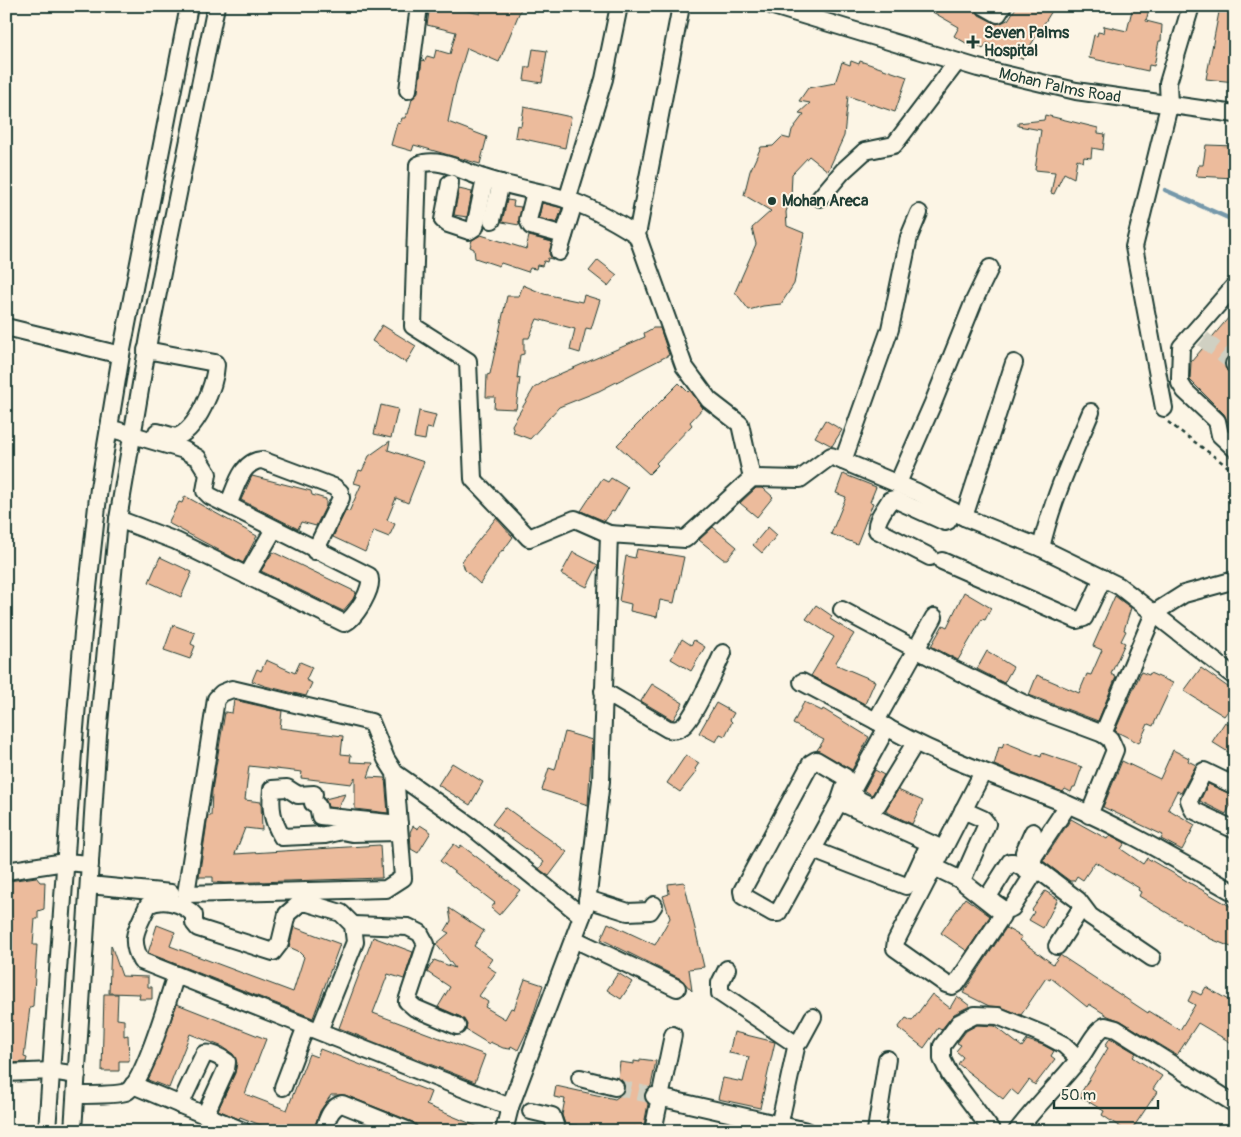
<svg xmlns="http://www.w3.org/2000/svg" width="1241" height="1137" viewBox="0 0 1241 1137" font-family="Pangolin,sans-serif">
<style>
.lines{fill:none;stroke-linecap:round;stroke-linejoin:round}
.stream{stroke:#7598aa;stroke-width:4.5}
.building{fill:#ecbb9c;stroke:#1f3d34}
.minor-tunnel{stroke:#d0d0c2;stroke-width:16;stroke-dasharray:16 8;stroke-linecap:butt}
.minor-casing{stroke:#1f3d34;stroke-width:20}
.path{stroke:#1f3d34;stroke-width:2.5;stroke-dasharray:4 4;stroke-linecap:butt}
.minor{stroke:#fcf5e5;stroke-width:16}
.poi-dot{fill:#1f3d34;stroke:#fcf5e5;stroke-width:2}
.labels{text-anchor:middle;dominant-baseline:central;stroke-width:4;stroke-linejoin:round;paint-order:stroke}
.poi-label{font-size:16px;font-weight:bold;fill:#1f3d34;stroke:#fcf5e5;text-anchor:start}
.street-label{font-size:16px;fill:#1f3d34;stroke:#fcf5e5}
</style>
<rect width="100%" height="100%" fill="#fcf5e5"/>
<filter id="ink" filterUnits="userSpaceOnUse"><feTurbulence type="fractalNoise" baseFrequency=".02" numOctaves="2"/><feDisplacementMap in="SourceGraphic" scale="10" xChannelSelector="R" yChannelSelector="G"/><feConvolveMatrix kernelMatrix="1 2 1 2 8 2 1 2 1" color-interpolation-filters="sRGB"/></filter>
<g filter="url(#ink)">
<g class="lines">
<polyline class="stream" points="1165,190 1235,221"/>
</g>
<g class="building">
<polygon points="430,6 449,6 480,14 483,6 522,6 499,62 467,48 456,84 448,122 487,137 480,164 414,145 412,151 391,145 397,123 400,124 402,118 405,118 406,114 408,114 412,99 418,92 422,60 425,61 427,56 434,58 436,50 450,54 456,32 427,25"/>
<polygon points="922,6 974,6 979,15 997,24 1008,20 1017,6 1055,6 1022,59 1014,55 1013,57 987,43 983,49 973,42 971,46 954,36 959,27"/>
<polygon points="1133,6 1150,6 1146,21 1162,25 1161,41 1159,41 1154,66 1149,65 1148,71 1089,58 1094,35 1097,36 1098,32 1103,33 1104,26 1127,31"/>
<polygon points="1220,7 1235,7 1235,82 1206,79"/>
<polygon points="533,49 547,51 542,83 524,80 526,67 530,67"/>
<polygon points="851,61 859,64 860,61 907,77 895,112 848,96 844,136 828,171 809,156 792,174 791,197 786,212 787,226 804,233 794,284 781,304 763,306 749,310 735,292 756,244 752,228 771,211 744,195 750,171 761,147 773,146 782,137 790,139 792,130 804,114 799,113 810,103 799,101 808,88 835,83 842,62 850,65"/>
<polygon points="524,107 571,117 565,148 515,137 517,125 521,126"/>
<polygon points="1045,115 1098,128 1098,133 1105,134 1103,150 1092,148 1091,158 1084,157 1083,162 1077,159 1074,178 1064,173 1054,194 1051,193 1055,172 1035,170 1041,130 1018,126 1018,123 1044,120"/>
<polygon points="1206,145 1235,146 1235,178 1196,176 1199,165 1203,165"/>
<polygon points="459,189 472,192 467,217 454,215"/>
<polygon points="507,200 514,201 513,206 521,207 519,225 502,222"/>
<polygon points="542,203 562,208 557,223 539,218"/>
<polygon points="481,235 526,249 529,236 552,242 549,254 552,259 548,258 547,262 544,261 542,266 537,265 536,269 530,268 528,272 501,263 499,266 475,258 474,249 470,247 472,240"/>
<polygon points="598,260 617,275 608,286 589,271"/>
<polygon points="523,285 544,294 582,302 584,295 600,300 591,329 586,328 580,353 570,350 575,329 537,319 529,338 524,338 524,354 520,355 517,379 520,378 516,409 494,408 495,397 486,397 487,375 490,374 507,296 519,296"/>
<polygon points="1235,310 1235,354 1227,357 1224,362 1227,371 1235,375 1235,435 1229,430 1229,424 1224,414 1190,380 1191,362"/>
<polygon points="382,325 416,346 406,363 372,341"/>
<polygon points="653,328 660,328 669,355 599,391 559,407 530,439 514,433 512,425 534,388 548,379 645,337 644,333"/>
<polygon points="679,383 688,392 690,390 703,408 690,422 692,425 656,463 658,465 649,474 617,445"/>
<polygon points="381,405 398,409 391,438 374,434"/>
<polygon points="419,411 436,415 432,429 427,428 425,440 414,438"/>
<polygon points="825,420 842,430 832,446 815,437"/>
<polygon points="390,441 388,450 424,462 408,503 396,498 387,520 395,524 389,537 374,531 365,552 333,537 346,510 349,512 361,485 354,483 359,470 362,471 369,456"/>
<polygon points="843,474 876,487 870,502 873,503 857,544 831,534 846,497 836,493"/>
<polygon points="252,476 311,491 312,495 326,499 326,506 316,526 301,522 298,529 241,500"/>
<polygon points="611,478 628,488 614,512 612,511 605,521 581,511 602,479 608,482"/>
<polygon points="756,488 763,488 773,497 757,517 740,503"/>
<polygon points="185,496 257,536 243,563 168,523 179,502 182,503"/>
<polygon points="496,518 513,537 503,551 502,550 480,584 465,570 462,561"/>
<polygon points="713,527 737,547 727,559 723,559 699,540"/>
<polygon points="768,527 777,535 762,553 753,545"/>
<polygon points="637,549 684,557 674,603 660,600 657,617 630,611 631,604 619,601 626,556 635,558"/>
<polygon points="273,552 356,592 353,599 343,611 261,571"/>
<polygon points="573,552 598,565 587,587 561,574"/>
<polygon points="160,557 192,572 181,597 149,582"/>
<polygon points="964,592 991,608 985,620 982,619 958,660 931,646 943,625 947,627"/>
<polygon points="1115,596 1131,608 1124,630 1126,631 1121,641 1125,643 1111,674 1116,677 1098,721 1029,695 1037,675 1079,693 1087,674 1091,675 1102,650 1093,646"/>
<polygon points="816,605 832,616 830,619 854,634 836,662 837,665 875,681 865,704 811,676 834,637 806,619"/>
<polygon points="173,625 195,633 191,644 195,646 190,659 164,650"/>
<polygon points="682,639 691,645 694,640 705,647 691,671 671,659"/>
<polygon points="987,651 1013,667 1004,683 977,669"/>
<polygon points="266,660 295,673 300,662 312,667 306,680 312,683 306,696 265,686 252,681 257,669 261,671"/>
<polygon points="1201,668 1235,692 1235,702 1224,716 1184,691"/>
<polygon points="1141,672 1149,675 1150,673 1173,683 1153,726 1148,724 1139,743 1115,731"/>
<polygon points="652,684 683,703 673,720 641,701"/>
<polygon points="234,700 282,711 280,728 343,736 341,754 351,755 350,762 373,763 368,777 385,778 388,813 355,809 355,777 351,784 301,778 302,772 249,766 245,800 261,802 262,830 245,828 235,854 380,845 382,878 225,883 213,882 213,877 199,877 208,816 211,816 212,790 225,712 232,713"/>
<polygon points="804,702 822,711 823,709 869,737 852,770 817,750 824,740 793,724"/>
<polygon points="716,703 734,713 730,720 732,722 725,736 720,734 716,742 699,733"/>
<polygon points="1225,722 1235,728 1235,775 1227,771 1233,755 1212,742"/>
<polygon points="565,732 592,740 588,805 542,790 549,768 555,770"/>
<polygon points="1004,742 1041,757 1042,753 1082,767 1075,787 1073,787 1071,792 1065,789 1063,792 994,765 999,747 1002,748"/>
<polygon points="1173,750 1189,758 1188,761 1196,765 1181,793 1177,791 1168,809 1195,825 1182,850 1161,839 1163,835 1103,807 1122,761 1160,779"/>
<polygon points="686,755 699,763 695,769 697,771 680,792 667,783"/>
<polygon points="452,763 483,782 470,805 438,785"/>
<polygon points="875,770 884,775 872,795 864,790"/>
<polygon points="1208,784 1235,796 1226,814 1200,801"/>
<polygon points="898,790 923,801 912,824 885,811"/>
<polygon points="345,794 338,808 328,807 325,799"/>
<polygon points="505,807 567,852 549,876 539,869 544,862 492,824"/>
<polygon points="1071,819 1107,839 1110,835 1125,843 1121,849 1143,864 1147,858 1235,909 1235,940 1231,947 1211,939 1139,896 1141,892 1138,890 1139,888 1095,862 1083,880 1077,876 1074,881 1070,881 1043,861"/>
<polygon points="420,825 431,832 418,853 411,849 410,832 413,826 418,829"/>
<polygon points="454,844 459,848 461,845 520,890 499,915 491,908 495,903 440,861"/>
<polygon points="36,877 40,882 45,882 44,909 38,911 38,919 35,919 33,945 37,945 33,1006 30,1007 24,1057 27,1058 26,1062 10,1063 6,1059 6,895 9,881"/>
<polygon points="684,882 704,967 689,969 692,991 681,979 601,939 608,923 655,945 670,918 663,896 669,894 668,884"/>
<polygon points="1045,891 1058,899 1043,928 1029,920 1034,912 1032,910"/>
<polygon points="965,898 990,916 967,951 941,933"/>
<polygon points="449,908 484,931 474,946 492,959 487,966 496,972 479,996 488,1002 485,1007 505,1019 511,1008 514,1009 525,979 543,985 530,1025 518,1050 511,1046 510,1049 503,1048 490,1042 489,1044 466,1030 467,1024 461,1017 438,1007 450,987 427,972 434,960 455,968 436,944 449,933 445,931 451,921"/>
<polygon points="157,925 175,932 170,946 293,992 304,957 298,951 289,947 294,927 340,944 313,1018 148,953"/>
<polygon points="1006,928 1022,937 1020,940 1053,964 1060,955 1148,1013 1149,1011 1180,1030 1195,1005 1188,1001 1193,991 1201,995 1206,987 1235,1004 1235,1045 1198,1023 1177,1055 1121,1021 1108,1016 1089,1004 1087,1007 1051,978 1050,980 1046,978 1021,1015 1001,1007 989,1006 963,993"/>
<polygon points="373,937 413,952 404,979 388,974 373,1013 485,1055 475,1082 339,1028"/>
<polygon points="111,945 122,976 148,977 148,987 152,987 152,999 139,999 140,994 109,993"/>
<polygon points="618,973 632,982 621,999 607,990"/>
<polygon points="104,994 118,994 117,1019 124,1020 124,1036 128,1035 129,1061 119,1061 119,1071 102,1071"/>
<polygon points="932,994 950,1008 957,996 970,1006 954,1014 941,1030 938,1028 924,1048 898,1028 906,1018 912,1021"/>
<polygon points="177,1004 266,1039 245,1094 287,1110 309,1054 317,1057 320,1049 431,1092 426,1105 488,1131 422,1131 413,1122 345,1095 331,1095 320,1111 313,1131 276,1131 240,1117 239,1119 218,1110 235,1073 237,1063 233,1054 223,1047 190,1034 169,1088 148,1080"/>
<polygon points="977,1025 995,1026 1022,1047 1027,1040 1043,1045 1054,1051 1051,1056 1055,1059 1035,1085 1029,1080 1018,1095 1011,1089 1003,1099 958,1064 963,1057 956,1051 961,1045 957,1043 966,1031"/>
<polygon points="734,1032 775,1042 760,1108 718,1099 723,1078 743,1082 749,1057 729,1053"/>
<polygon points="1110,1038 1136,1053 1133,1057 1162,1076 1153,1089 1157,1092 1131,1131 1126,1131 1102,1115 1104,1111 1079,1096 1108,1048 1105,1046"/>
<polygon points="640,1059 656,1061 651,1086 644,1094 648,1104 644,1125 642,1124 641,1129 634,1127 634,1131 576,1131 577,1125 565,1124 562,1115 565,1099 554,1097 556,1086 615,1099 622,1094 625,1089 624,1084 618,1078 620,1062 634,1064 634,1061 640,1062"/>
</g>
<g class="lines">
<g class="minor-tunnel">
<polyline points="1203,339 1234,364"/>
<polyline points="615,1087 654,1096"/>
</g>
<defs>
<g id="minor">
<polyline points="681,6 637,235 684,366 709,400 740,424 752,478"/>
<path id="s1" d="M773 6 978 68 1076 91 1235 114"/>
<polyline points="984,6 998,14 1003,6"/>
<polyline points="408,90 419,6"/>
<polyline points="450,183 443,220 448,224 469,231 475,227 485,179"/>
<polyline points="535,192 528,220 531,226 564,235"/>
<polyline points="820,198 843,171 865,151 894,145 957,62"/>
<polyline points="567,200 604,79 619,6"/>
<polyline points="492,220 501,183"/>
<polyline points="559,252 574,203"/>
<polyline points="1235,285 1181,347 1180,377 1180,383 1185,391 1217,421 1220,435 1235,449"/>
<polyline points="6,327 121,355"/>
<path d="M146 350 215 363 216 365C215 385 197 432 175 437L157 432"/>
<polyline points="1234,364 1235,365"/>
<polyline points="1164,408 1134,247 1169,106 1168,83 1191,6"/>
<path d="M109 428 184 450 198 458 208 474 205 491 210 496 369 576C375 586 355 619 344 623L176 541 118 519"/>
<polyline points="843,461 890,329 909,237 919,213"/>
<polyline points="898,483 933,403 974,301 990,268"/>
<path d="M228 505C236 488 241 461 262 460L334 487 340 492 341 498 315 551"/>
<polyline points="964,517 1014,363"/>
<path d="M609 534 575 519 529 538 473 479 468 361 413 326 418 165C439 156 463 172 484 178 510 187 539 191 565 199 591 207 615 221 637 235"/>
<path d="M1041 548C1052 500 1072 457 1091 412"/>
<path d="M930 557 877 530C875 520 885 509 890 500L894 499 945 522 948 521 953 511"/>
<polyline points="942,561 1077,620 1084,618 1103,578"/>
<polyline points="247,576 274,529"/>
<polyline points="842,610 957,671 1031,707 1103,734"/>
<path d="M934 617 876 721C936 757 1002 778 1067 804 1125 829 1180 862 1235 893"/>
<polyline points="802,682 876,721"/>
<path d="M603 691 668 729C674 730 678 730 683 726 694 718 716 667 723 653"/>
<path d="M887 727 853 789C853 799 867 805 876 806L878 804 915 743"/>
<polyline points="395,773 386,759 371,722 232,689 222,693 216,699 186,894 386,889 403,878 395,773 472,827 582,916"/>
<polyline points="1235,786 1204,771 1189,800 1193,810 1235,830"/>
<polyline points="840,800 778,913 773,913 743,896 742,891 811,763 816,760 845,777 846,782 840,800 844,804 943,849"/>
<polyline points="1068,805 1034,856 1032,865 1078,900 1090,916 1152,958"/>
<polyline points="1089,815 1115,750 1110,739 1103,734 1154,613 1184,594 1235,580"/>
<path d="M399 832 352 833 342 831 325 835 282 837C272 820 270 808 272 789L287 788 298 795 314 794 313 803 318 806 320 816 399 824"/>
<polyline points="1033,832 1024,852 1033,860"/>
<polyline points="813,850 906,886 911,883 929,844"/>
<polyline points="934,867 959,879 964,876 987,824 983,819 963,810"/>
<polyline points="6,871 65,862 90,864"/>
<polyline points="1033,875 1013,862 1010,862 989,895 992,901 1005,910 1012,908 1036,870"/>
<polyline points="959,879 1001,912 1002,916 957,983 952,986 946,984 895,948 896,941 983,772"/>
<polyline points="89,885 171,893"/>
<polyline points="587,899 628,912 650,911 654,905"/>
<polyline points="353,925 408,927 420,933 426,944 407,1001 415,1008 457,1026"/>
<polyline points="574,939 677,988"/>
<polyline points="1057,946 1082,907"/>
<polyline points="727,969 720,983 720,993 791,1041 797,1043 800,1041 813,1017"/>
<path d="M319 1031 355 942 353 925 341 913 308 903H300L287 914 280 943 273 952 198 928 194 923V915C183 903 163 897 148 905 138 928 128 937 141 961L510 1107"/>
<polyline points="6,1073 51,1071 77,1075"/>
<polyline points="580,1078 615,1087"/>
<polyline points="133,1085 243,1131"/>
<polyline points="283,1087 306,1026"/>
<path d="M76 1095C86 1095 118 1095 126 1092 145 1083 168 997 176 975"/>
<polyline points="654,1096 807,1131"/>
<path d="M180 1105 204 1054C211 1052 221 1057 227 1062L226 1069 205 1115"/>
<polyline points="531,1111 552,1116 557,1131"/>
<polyline points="47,1131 73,752 83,633 99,488 121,355 189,6"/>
<polyline points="73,1131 98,735 118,519 149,337 216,6"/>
<path d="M323 1131C327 1121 330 1107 342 1104L409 1131"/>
<polyline points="504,1131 510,1107 587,903 601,781 609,534 685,539 752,478 800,479 831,456 917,492 964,517 1041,548 1119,586 1235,677"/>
<polyline points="653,1131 673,1035"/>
<polyline points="778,1131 797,1043"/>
<polyline points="876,1131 887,1059"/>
<polyline points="992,1131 950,1075 942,1059 942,1046 959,1023 975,1015 998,1016 1047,1036 1064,1045 1079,1059"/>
<path d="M1017 1131C1036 1106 1059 1084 1079 1059 1088 1048 1093 1033 1105 1026L1116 1029 1235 1104"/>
</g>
</defs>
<use href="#minor" class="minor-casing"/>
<polyline class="path" points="1168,422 1235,472"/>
<use href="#minor" class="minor"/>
</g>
</g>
<g class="poi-dot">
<path d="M970.5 34.5h5v5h5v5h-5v5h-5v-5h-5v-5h5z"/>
<circle cx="772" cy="201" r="5"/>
</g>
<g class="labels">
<g class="poi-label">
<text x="984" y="33">Seven Palms<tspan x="984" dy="18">Hospital</tspan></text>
<text x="782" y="201">Mohan Areca</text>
</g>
<g class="street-label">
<text stroke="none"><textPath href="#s1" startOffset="298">Mohan Palms Road</textPath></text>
</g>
</g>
<rect width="1241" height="1137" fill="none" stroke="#fcf5e5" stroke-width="25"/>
<rect x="12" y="12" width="1216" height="1112" fill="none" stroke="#1f3d34" stroke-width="2" filter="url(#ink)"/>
<path d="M1054 1100v8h104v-8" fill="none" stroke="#1f3d34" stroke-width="2.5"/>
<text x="1061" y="1100" font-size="15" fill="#1f3d34" stroke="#fcf5e5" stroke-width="4" paint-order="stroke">50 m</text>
</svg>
